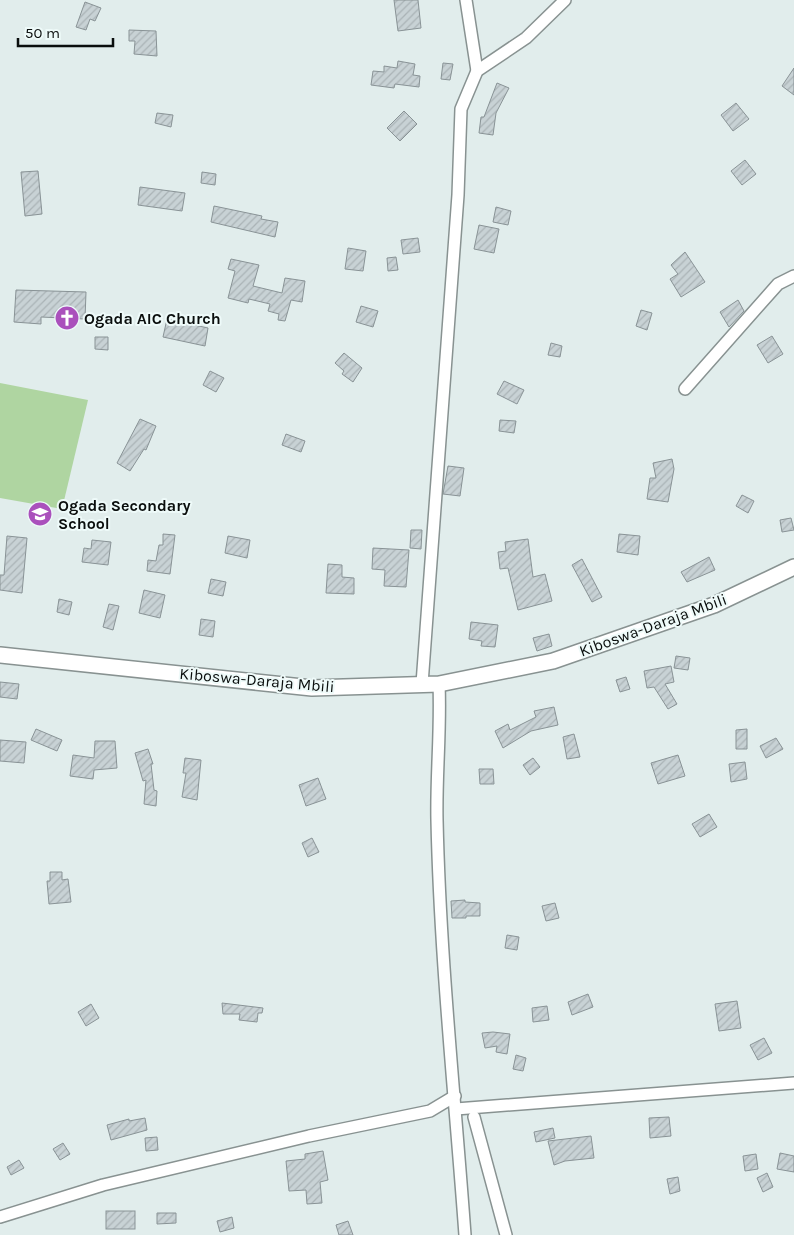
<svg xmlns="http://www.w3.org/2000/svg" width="794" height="1235" viewBox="0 0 794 1235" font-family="Karla,sans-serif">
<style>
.pitch{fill:#afd5a1}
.building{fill:url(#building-hatch);stroke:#899396}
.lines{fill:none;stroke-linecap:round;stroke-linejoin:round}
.minor-casing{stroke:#889291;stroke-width:14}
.secondary-casing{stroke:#889291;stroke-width:18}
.minor{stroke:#fff;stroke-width:11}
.secondary{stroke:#fff;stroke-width:15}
.labels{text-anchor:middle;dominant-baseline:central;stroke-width:4;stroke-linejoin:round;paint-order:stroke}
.poi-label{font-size:16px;font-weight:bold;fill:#0a0e0d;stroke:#eefaf9;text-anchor:start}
.street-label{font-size:16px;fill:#0a0e0d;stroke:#eefaf9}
</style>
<defs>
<pattern id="building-hatch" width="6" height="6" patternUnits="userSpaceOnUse" patternTransform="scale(1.25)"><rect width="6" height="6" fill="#c8d2d5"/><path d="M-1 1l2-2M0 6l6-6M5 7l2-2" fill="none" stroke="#aab3b6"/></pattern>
</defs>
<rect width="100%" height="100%" fill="#e1edec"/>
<polygon class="pitch" points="0,383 88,400 62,509 0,498"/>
<g class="building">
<polygon points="394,0 418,0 421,28 398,31"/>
<polygon points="85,2 101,8 95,21 90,19 86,30 76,27"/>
<polygon points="129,30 156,31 157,56 134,54 135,41 129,41"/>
<polygon points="398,61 415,64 413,75 420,76 419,87 395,84 394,88 371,85 373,71 384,72 384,66 397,68"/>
<polygon points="443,63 453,64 450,80 441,79"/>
<polygon points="794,68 794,95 782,86"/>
<polygon points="497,83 509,88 496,113 493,135 479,133 481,117 484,117"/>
<polygon points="736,103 749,119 733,131 721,115"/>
<polygon points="404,111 417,124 400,141 387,128"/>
<polygon points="157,113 173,115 171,127 155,123"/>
<polygon points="745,160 756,174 742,185 731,171"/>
<polygon points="38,171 42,214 25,216 21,172"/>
<polygon points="202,172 216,174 215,185 201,183"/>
<polygon points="140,187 185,193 182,211 138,205"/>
<polygon points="214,206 262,216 261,219 278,222 275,237 211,222"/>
<polygon points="496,207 511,211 508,225 493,222"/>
<polygon points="479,225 499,229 494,253 474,249"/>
<polygon points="418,238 420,252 403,254 401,240"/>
<polygon points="348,248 366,251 363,271 345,269"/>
<polygon points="685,252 705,282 681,297 670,279 678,274 671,265"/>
<polygon points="396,257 398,270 388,271 387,258"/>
<polygon points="231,259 259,265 253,286 282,293 285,278 305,281 302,302 291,300 285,321 278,320 279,314 268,311 270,304 249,299 248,303 228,298 235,271 228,269"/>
<polygon points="16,290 86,292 85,319 41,317 41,324 14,322"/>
<polygon points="738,300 744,311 729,327 720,312"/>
<polygon points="361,306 378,311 373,327 356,322"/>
<polygon points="641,310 652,313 647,330 636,326"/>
<polygon points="167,319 208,328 205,346 163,337"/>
<polygon points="772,336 783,354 768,363 757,345"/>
<polygon points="95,337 108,337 108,350 95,349"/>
<polygon points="551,343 562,346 560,357 548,355"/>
<polygon points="344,353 362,368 353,382 342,374 344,371 335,363"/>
<polygon points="210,371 224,378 216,392 203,385"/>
<polygon points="504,381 524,390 517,404 497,394"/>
<polygon points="140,419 156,426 146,450 144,449 130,471 117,463"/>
<polygon points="500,420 516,421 514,433 499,431"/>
<polygon points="286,434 305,441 301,452 282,445"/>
<polygon points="672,459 674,469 668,502 647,499 650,478 656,478 653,463"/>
<polygon points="448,466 464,468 460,496 443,494"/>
<polygon points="742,495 754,501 748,513 736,506"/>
<polygon points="791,518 794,530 782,532 780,520"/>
<polygon points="411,530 422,530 421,549 410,548"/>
<polygon points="163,534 175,535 170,574 147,571 148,560 156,561 159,545 163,545"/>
<polygon points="619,534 640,536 638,555 617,552"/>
<polygon points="7,536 27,538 22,593 0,590 0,575 4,575"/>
<polygon points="228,536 250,540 247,558 225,553"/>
<polygon points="528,539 533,577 545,574 552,601 518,610 508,568 500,569 498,552 506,551 505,542"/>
<polygon points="92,540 111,542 108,565 82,562 84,548 91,549"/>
<polygon points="373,548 409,550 406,587 384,586 385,570 372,569"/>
<polygon points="709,557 715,570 687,582 681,572"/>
<polygon points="582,559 602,597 592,602 572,565"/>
<polygon points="328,564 342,565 342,577 354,578 354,594 326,593"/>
<polygon points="211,579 226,582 223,596 208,593"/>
<polygon points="144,590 165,595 160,618 139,613"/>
<polygon points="59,599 72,602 69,615 57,612"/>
<polygon points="109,604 119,606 113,630 103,627"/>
<polygon points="201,619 215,621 213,637 199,635"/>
<polygon points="471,622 498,625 495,647 481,646 482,641 469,639"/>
<polygon points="549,634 552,646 537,651 533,638"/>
<polygon points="676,656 690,658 688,670 674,668"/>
<polygon points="671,666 674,682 665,684 677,704 668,709 654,687 647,688 644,671"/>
<polygon points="626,677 630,689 620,692 616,680"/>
<polygon points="0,682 19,684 17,699 0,697"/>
<polygon points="554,707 558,725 531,731 503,748 495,731 508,724 510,730 536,717 534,711"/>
<polygon points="36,729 62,740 57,751 31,740"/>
<polygon points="747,729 747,749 736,749 736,730"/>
<polygon points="574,734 580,757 567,759 563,737"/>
<polygon points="776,738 783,749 766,758 760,746"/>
<polygon points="0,740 26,742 24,763 0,761"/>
<polygon points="95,741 115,741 117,768 94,770 93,779 70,776 73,755 94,758"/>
<polygon points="148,749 153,764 151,764 154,790 157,791 156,806 144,804 146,780 143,781 135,753"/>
<polygon points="678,755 685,776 658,784 651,763"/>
<polygon points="185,758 201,760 197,800 182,797 186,773 183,773"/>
<polygon points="533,758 540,767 530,775 523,765"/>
<polygon points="745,762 747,779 731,782 729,764"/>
<polygon points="479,769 493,769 494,784 480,784"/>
<polygon points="318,778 326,799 306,806 299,785"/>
<polygon points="709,814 717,827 700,837 692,824"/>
<polygon points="312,838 319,852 308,857 302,843"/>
<polygon points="50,872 62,872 62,880 68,879 71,902 49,904 47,881 50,881"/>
<polygon points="465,900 465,902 480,903 480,916 466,916 466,918 452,918 451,901"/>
<polygon points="555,903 559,918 546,921 542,906"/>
<polygon points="507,935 519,937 517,950 505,948"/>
<polygon points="588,994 593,1007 572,1015 568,1002"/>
<polygon points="737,1001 741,1028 719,1031 715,1004"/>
<polygon points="222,1003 263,1008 262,1013 258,1013 257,1022 239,1020 240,1014 223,1014"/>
<polygon points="91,1004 99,1018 86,1026 78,1012"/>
<polygon points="547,1006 549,1020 533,1022 532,1008"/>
<polygon points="493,1032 510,1034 507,1054 496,1052 497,1046 485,1048 482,1033"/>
<polygon points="764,1038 772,1053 758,1060 750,1045"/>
<polygon points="516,1055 526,1058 523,1071 513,1069"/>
<polygon points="669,1117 671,1136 650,1138 649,1118"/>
<polygon points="145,1118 147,1130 111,1140 107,1125 129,1119 129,1121"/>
<polygon points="553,1128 555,1138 536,1142 534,1132"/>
<polygon points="591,1136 594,1158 565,1161 554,1165 548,1141"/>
<polygon points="157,1137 158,1150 146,1151 145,1138"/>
<polygon points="63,1143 70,1154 60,1160 53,1149"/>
<polygon points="323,1151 328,1180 320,1182 322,1203 307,1204 306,1190 289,1191 286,1161 305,1159 305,1154"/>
<polygon points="780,1153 794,1156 794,1172 777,1169"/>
<polygon points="756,1154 758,1169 745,1171 743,1156"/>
<polygon points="19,1160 24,1168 11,1175 7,1167"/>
<polygon points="767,1173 773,1187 763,1192 757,1178"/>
<polygon points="678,1177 680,1191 670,1194 667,1179"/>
<rect x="106" y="1211" width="29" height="18"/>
<polygon points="157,1213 176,1213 176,1223 157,1224"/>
<polygon points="232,1217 234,1228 220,1232 217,1221"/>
<polygon points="348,1221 353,1235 339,1235 336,1225"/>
</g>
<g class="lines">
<defs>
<g id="minor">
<polyline points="466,0 477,71"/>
<polyline points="685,389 778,284 794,276"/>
<polyline points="422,684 458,195 461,109 477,71 526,38 565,0"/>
<path d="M439 684C441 730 436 775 437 820 440 958 455 1097 465 1235"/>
<polyline points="456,1109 794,1083"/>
<polyline points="474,1117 506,1235"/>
<polyline points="0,1217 103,1185 309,1136 430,1111 455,1096"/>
</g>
<polyline id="secondary" points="0,655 312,688 439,684 553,661 714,605 794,567"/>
</defs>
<use href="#minor" class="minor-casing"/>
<use href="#secondary" class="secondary-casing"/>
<use href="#minor" class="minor"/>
<use href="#secondary" class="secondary"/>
</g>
<defs>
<symbol id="church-disc" viewBox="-11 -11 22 22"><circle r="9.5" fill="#aa50bc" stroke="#eefaf9"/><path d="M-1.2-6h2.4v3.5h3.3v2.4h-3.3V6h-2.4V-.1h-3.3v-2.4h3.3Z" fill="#fff"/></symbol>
<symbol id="school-disc" viewBox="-11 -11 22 22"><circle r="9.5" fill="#aa50bc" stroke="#eefaf9"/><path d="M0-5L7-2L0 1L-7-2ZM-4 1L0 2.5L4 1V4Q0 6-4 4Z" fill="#fff"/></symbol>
</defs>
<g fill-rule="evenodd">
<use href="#church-disc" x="53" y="304" width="28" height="28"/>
<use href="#school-disc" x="26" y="500" width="28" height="28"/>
</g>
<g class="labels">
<g class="poi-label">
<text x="84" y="318">Ogada AIC Church</text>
<text x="58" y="505">Ogada Secondary<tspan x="58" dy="18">School</tspan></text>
</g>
<g class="street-label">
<text transform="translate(653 625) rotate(-20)">Kiboswa-Daraja Mbili</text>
<text transform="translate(257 680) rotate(5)">Kiboswa-Daraja Mbili</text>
</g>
</g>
<path d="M18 38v8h95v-8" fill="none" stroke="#0a0e0d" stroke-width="2.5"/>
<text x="25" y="38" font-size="15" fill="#0a0e0d" stroke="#eefaf9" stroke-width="4" paint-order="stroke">50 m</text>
</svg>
